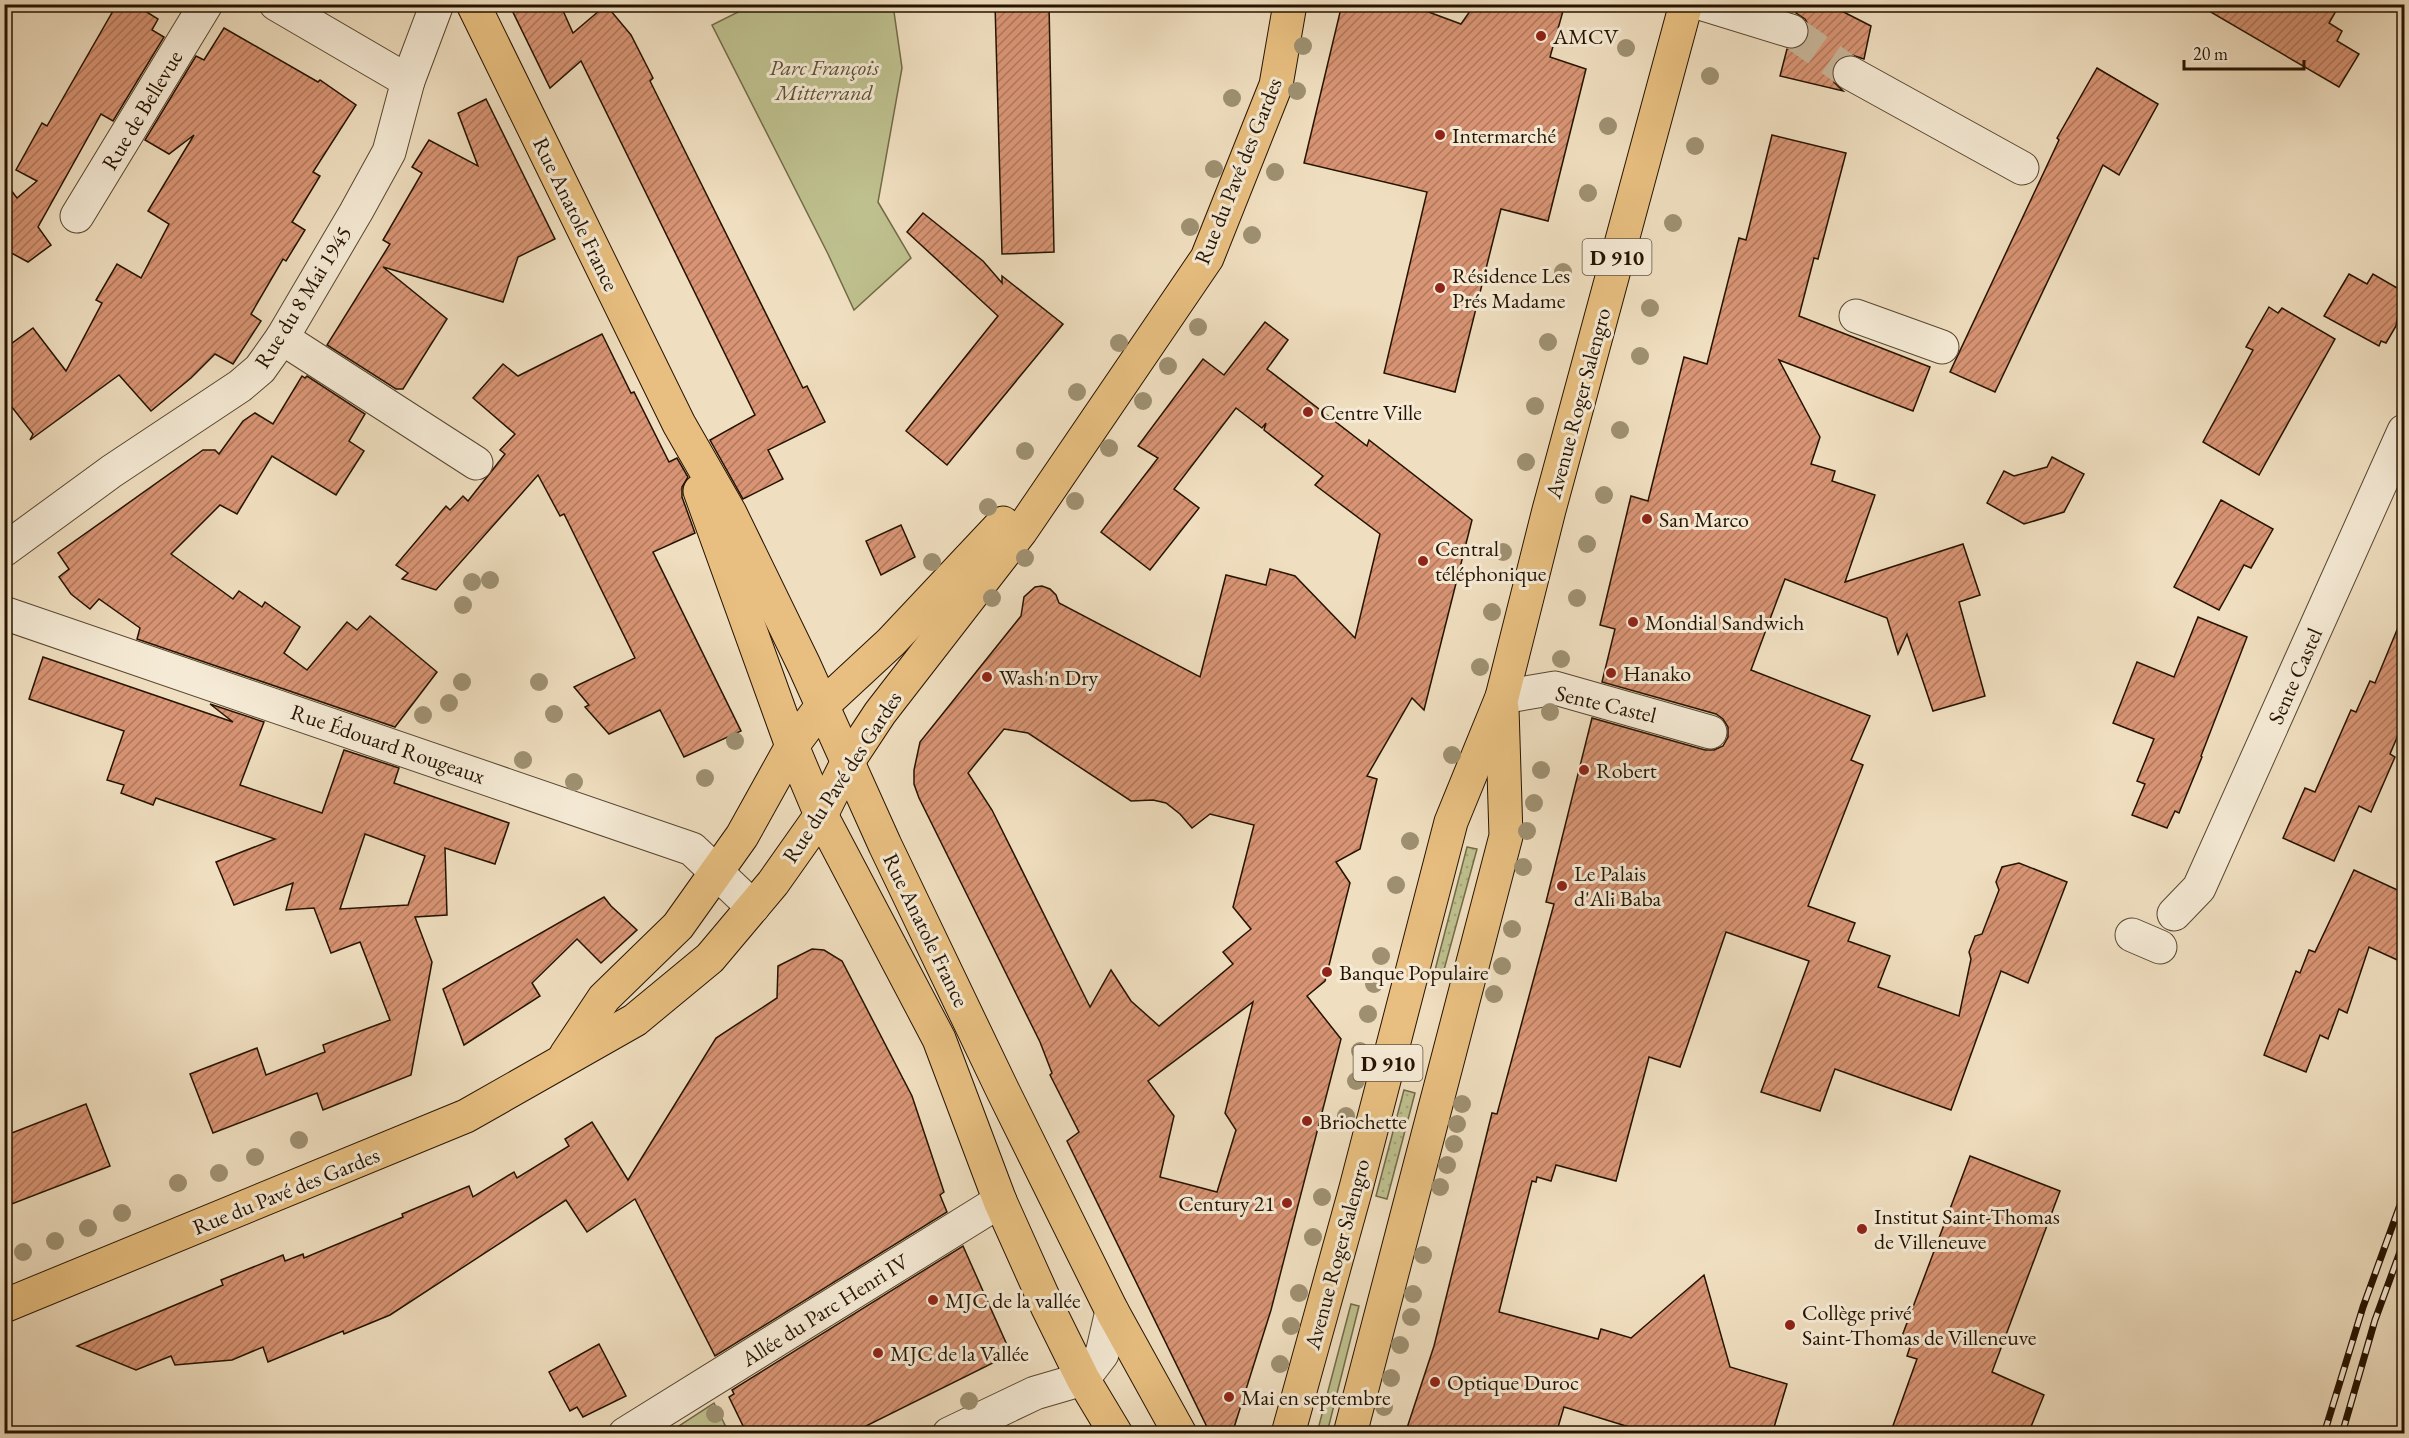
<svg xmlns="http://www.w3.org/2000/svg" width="2409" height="1438" viewBox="0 0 2409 1438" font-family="'EB Garamond',serif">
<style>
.grass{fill:url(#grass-dots);stroke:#726a47;stroke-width:1.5}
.green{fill:#bec08e;stroke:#726a47;stroke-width:1.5}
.building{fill:url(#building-hatch);stroke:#251300;stroke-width:1.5;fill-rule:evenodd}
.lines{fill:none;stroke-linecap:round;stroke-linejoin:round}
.minor-tunnel{stroke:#c7b599;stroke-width:33;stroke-dasharray:33 16;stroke-linecap:butt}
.minor-casing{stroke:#584630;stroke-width:35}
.major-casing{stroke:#251300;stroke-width:35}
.minor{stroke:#f5ead5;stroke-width:33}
.major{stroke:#e8bf80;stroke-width:33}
.rail-casing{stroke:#251300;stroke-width:7}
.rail{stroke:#f5ead5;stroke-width:4.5;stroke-dasharray:14;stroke-linecap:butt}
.tree{fill:#9e9071}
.poi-dot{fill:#8f2418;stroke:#f5ead5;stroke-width:2}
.labels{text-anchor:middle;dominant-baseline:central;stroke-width:6;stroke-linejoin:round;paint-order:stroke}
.shield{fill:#f5ead5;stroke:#635440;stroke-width:1.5}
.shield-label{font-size:21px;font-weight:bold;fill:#251300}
.poi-label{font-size:22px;fill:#251300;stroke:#f5ead5;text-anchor:start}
.park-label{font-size:22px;font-style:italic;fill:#5b5032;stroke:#f5ead5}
.street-label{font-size:22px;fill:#251300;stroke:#f5ead5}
</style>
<defs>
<pattern id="grass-dots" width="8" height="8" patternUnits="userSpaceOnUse" patternTransform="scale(1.5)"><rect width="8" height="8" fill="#bec08e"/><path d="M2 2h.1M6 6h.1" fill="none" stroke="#a3a479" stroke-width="1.8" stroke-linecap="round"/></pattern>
<pattern id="building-hatch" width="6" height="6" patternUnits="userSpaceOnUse" patternTransform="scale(1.5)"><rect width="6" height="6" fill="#d89474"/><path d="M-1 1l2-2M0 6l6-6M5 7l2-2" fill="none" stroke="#af785d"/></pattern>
</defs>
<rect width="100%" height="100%" fill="#efdebf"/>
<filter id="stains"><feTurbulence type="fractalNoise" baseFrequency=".00333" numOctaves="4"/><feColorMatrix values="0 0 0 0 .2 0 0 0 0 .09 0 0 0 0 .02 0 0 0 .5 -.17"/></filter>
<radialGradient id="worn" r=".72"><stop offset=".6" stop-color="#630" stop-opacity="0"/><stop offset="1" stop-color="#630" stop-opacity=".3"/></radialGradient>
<g class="grass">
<polygon points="1467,847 1477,849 1442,977 1434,974"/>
<polygon points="1404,1090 1415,1093 1387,1199 1376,1196"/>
</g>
<g class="green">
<polygon points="752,5 893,5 902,68 878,202 911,258 854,310 828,254 712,25"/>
<polygon points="1351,1304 1359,1306 1327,1433 1317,1433"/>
<polygon points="714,1403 729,1433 673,1433 671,1431"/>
</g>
<g class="building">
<polygon points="117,4 134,4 158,19 152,30 164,37 113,121 101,114 38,227 51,245 28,262 4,249 4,181 17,198 37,181 16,170 42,123 47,126"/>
<polygon points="509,4 560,4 573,33 606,5 631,35 653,78 650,81 803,388 807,386 825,422 768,450 783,479 743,499 710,440 755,415 581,61 550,88"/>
<polygon points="995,4 1049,4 1054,252 1002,254"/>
<polygon points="1342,4 1407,4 1461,24 1475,4 1565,4 1550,57 1586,69 1548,221 1501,209 1455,392 1384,373 1427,192 1304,163"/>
<polygon points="1798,4 1828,4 1871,26 1864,59 1849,54 1840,57 1833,64 1831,74 1834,82 1843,91 1780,76 1787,49 1796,49 1803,45 1809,36 1809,26 1805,19 1796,13"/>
<polygon points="2197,4 2340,4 2329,23 2342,31 2337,41 2359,54 2339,87"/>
<polygon points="224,28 318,82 320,80 356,105 313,172 320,176 292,222 305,230 286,261 283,259 251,314 261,321 233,364 215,354 191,378 151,411 119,375 30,440 33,434 4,397 4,349 33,328 66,371 102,303 96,300 117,264 141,278 169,224 148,211 194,135 169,154 145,140 196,56 204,60"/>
<polygon points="2097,68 2158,104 2119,175 2103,165 1995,392 1950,372 2059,140 2057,138"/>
<polygon points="486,99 555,239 518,257 503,302 383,267 447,319 403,389 396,389 327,345 390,244 383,240 422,173 412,167 429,140 478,166 458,113"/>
<polygon points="1772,135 1846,153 1818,259 1814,258 1799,316 1930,367 1913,411 1779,360 1820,437 1811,464 1835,471 1832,481 1875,495 1845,582 1963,544 1980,595 1959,602 1985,696 1933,711 1907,634 1898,654 1887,618 1785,579 1751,670 1870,716 1851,760 1863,765 1808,906 1855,923 1848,941 1890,956 1878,987 1959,1016 1971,959 1969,952 1975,936 1982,934 1999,890 1996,882 2002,867 2019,863 2067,882 2028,983 2001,971 1951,1110 1835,1069 1820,1111 1761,1092 1809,961 1726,932 1680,1067 1649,1057 1616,1181 1556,1165 1551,1181 1537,1177 1536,1182 1532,1181 1499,1312 1598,1339 1601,1329 1631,1338 1704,1275 1730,1367 1787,1384 1772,1434 1652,1434 1564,1407 1556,1434 1405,1434 1434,1346 1492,1113 1497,1114 1554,904 1546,902 1592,718 1705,750 1714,750 1723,746 1728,737 1728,727 1723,719 1716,714 1602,682 1615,629 1600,625 1631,496 1648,501 1684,357 1707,364 1739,238 1746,240"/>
<polygon points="923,213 983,261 1002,283 1002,276 1063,324 947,465 906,431 998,316 907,232"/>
<polygon points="2349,274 2367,284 2373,274 2404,292 2404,300 2399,310 2396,326 2386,343 2381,341 2379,346 2324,316"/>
<polygon points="2269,307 2278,313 2282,308 2335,339 2259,475 2203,442 2253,350 2246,347"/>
<path d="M1265 322 1288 340 1267 369 1367 446 1369 440 1472 520 1424 710 1412 698 1367 776 1377 779 1360 849 1336 862 1350 883 1325 981 1307 996 1341 1039 1271 1310 1232 1434H1227L1209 1431 1067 1141 1079 1132 1050 1075 1052 1073 1040 1042 919 798 914 784V770L920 742 1021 616 1024 597 1035 587 1042 586 1050 589 1056 595 1059 603 1200 677 1226 575 1266 585 1270 569 1295 576 1355 638 1380 534 1315 485 1323 476 1264 430 1266 423 1262 428 1236 408 1174 489 1199 508 1150 570 1101 532 1158 458 1138 446 1203 359 1224 375ZM1004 729 1028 733 1131 801 1153 800 1166 803 1180 814 1192 828 1210 814 1254 825 1233 907 1251 929 1223 952 1233 964 1159 1026 1131 1001 1111 970 1090 1007 992 810 968 773ZM1253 1002 1225 1113 1236 1130 1217 1192 1160 1177 1174 1116 1148 1081Z"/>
<polygon points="602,334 631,393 634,392 669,462 677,458 688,477 682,487 682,497 695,533 653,552 741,731 684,757 660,710 609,734 585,707 589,705 574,687 635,658 564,514 560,516 538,475 436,590 402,579 408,573 396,565 446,506 450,510 463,496 468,501 505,454 500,450 515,434 473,398 503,364 518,376"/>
<polygon points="302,376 305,378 307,376 365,414 349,441 364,451 336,495 272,456 237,514 220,505 171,554 233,599 239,591 262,607 265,602 300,627 284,653 307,670 347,622 357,630 370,616 437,672 395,727 137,639 140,628 99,599 90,609 71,594 59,577 69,569 58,553 203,450 215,450 219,454 243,421 255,413 273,424"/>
<polygon points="2052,457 2084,474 2064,512 2024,524 1987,503 2004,471 2014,476 2047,467"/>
<polygon points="2221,500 2273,529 2251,568 2244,565 2219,610 2174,587"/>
<polygon points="901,525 915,557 881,575 866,541"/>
<polygon points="2404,613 2404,721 2390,754 2395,757 2371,812 2359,806 2334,861 2283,838 2305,788 2315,792 2351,710 2356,712 2370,681 2375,683"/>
<polygon points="2198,617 2247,637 2201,756 2202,757 2179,813 2175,811 2167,828 2132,815 2145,784 2137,781 2154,739 2113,723 2137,662 2174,677"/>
<path d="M43 657 233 722 210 704 264 722 240 785 322 813 344 750 399 768 394 783 509 823 495 864 445 848 447 915 415 917 432 962 411 1075 323 1110 317 1093 213 1133 190 1074 257 1048 266 1075 325 1052 323 1045 390 1020 360 942 331 953 314 908 286 910 293 883 234 905 216 862 275 839 156 798 153 805 121 793 124 785 107 780 124 731 29 699ZM365 834 425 856 408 905 340 909Z"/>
<polygon points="2354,870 2404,893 2404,963 2369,947 2347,1013 2339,1009 2328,1039 2320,1035 2306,1072 2264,1055 2296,971 2300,973 2309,950 2315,952"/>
<polygon points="604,897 611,906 637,930 601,963 577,939 532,983 540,996 464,1045 443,989"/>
<polygon points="812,949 824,950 842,961 912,1096 944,1192 940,1195 947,1212 715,1356 635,1199 587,1232 566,1200 390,1315 344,1334 343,1331 268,1362 263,1347 232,1360 175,1365 171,1356 136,1370 77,1346 223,1285 221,1280 283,1255 285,1261 303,1254 304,1258 403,1217 402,1214 469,1186 473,1197 514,1172 517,1178 569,1146 565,1139 592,1122 628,1180 716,1038 777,998 778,966"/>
<polygon points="86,1104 110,1166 4,1207 4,1136"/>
<polygon points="1970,1156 2060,1191 1992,1372 2044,1395 2028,1434 1890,1434 1917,1359 1907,1356 1910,1347 1899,1344"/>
<polygon points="963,1246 1011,1354 850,1434 747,1434 729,1397 734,1394 732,1390"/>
<polygon points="599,1344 626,1396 583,1417 577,1407 570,1411 549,1372"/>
</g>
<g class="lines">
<polyline class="minor-tunnel" points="1791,31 1850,73"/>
<defs>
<g id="minor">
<polyline points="276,4 408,81"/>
<polyline points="1703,4 1791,31"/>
<polyline points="1850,73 2022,168"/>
<polyline points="77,216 206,4"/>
<polyline points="1856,316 1942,347"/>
<polyline points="282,338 476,463"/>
<polyline points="4,550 112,471 240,386 260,369 282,338 356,212 389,152 408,81 437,4"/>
<polyline points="4,613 692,849 753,907"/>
<polyline points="1502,697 1555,688 1710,732"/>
<polyline points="2174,914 2199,888 2404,431"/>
<polyline points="2132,935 2160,947"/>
<polyline points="625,1434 1000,1201"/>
<polyline points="949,1434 1035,1393 1083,1379 1102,1354 1112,1311"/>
</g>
<g id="major">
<polyline points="473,4 679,424 730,513 804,665 885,845 1002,1089 1112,1311 1180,1434"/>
<polyline points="700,491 792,746 821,815 939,1039 1000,1201 1048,1308 1083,1379 1116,1434"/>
<polyline points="566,1055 604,998 678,926 742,836 792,746 822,706 891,642 1003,523"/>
<polyline points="4,1306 466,1116 635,1020 710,958 773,883 821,815 847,763 880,713 1021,531 1207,258 1276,85 1290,4"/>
<polyline points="1288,1434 1356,1188 1451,822 1502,697 1549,510 1686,4"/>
<polyline points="1350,1434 1506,836 1502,708"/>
</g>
</defs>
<use href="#minor" class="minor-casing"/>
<use href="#major" class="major-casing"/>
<use href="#minor" class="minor"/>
<use href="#major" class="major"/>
<defs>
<g id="rail">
<polyline points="2324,1434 2363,1307 2404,1194"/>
<polyline points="2342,1434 2375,1320 2404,1241"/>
</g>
</defs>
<use href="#rail" class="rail-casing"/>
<use href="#rail" class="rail"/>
</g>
<g class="tree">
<circle cx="1303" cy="46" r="9"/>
<circle cx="1626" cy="48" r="9"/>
<circle cx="1710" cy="76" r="9"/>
<circle cx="1297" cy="91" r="9"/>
<circle cx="1232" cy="98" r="9"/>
<circle cx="1608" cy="126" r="9"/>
<circle cx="1695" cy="146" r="9"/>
<circle cx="1214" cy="169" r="9"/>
<circle cx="1275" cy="172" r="9"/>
<circle cx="1588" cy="193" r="9"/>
<circle cx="1673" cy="223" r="9"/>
<circle cx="1190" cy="227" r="9"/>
<circle cx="1252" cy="235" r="9"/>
<circle cx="1563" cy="272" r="9"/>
<circle cx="1650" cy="308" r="9"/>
<circle cx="1198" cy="327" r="9"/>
<circle cx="1548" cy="342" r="9"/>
<circle cx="1119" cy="343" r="9"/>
<circle cx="1640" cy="356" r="9"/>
<circle cx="1168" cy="366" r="9"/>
<circle cx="1077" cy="392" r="9"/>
<circle cx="1143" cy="401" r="9"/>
<circle cx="1535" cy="406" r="9"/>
<circle cx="1620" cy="430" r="9"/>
<circle cx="1109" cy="448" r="9"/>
<circle cx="1025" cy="451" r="9"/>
<circle cx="1526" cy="462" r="9"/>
<circle cx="1604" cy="495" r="9"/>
<circle cx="1075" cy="501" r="9"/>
<circle cx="988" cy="507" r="9"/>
<circle cx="1587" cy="544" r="9"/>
<circle cx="1503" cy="552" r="9"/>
<circle cx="1025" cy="558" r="9"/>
<circle cx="932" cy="562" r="9"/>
<circle cx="490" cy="580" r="9"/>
<circle cx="472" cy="582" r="9"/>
<circle cx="992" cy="598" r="9"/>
<circle cx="1577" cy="598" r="9"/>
<circle cx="463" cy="605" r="9"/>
<circle cx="1492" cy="612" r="9"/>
<circle cx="1561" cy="659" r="9"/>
<circle cx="1480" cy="667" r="9"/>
<circle cx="462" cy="682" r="9"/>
<circle cx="539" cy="682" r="9"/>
<circle cx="449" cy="703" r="9"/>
<circle cx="1550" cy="712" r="9"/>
<circle cx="554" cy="714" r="9"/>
<circle cx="423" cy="715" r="9"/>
<circle cx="735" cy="741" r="9"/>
<circle cx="1452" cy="755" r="9"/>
<circle cx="523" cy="760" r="9"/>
<circle cx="1541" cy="770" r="9"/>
<circle cx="705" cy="778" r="9"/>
<circle cx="574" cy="782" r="9"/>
<circle cx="1534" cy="803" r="9"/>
<circle cx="1527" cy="831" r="9"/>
<circle cx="1410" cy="841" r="9"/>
<circle cx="1523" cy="867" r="9"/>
<circle cx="1396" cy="885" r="9"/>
<circle cx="1512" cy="929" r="9"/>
<circle cx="1381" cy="956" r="9"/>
<circle cx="1502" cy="966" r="9"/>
<circle cx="1374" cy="984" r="9"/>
<circle cx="1494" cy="994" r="9"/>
<circle cx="1368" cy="1014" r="9"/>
<circle cx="1360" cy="1051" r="9"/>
<circle cx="1356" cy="1081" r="9"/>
<circle cx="1462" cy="1104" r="9"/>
<circle cx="1346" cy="1116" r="9"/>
<circle cx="1457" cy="1124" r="9"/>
<circle cx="299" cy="1140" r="9"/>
<circle cx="1454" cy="1144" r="9"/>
<circle cx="255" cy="1157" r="9"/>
<circle cx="1447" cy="1165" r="9"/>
<circle cx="219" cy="1173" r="9"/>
<circle cx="178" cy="1183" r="9"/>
<circle cx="1440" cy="1187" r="9"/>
<circle cx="1322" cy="1197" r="9"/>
<circle cx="122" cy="1213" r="9"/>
<circle cx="88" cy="1228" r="9"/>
<circle cx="1313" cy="1237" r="9"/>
<circle cx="55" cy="1241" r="9"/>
<circle cx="23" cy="1252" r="9"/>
<circle cx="1423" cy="1255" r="9"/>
<circle cx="1299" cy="1293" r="9"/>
<circle cx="1413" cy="1294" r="9"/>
<circle cx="1411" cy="1317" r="9"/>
<circle cx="1291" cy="1326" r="9"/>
<circle cx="1400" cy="1345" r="9"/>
<circle cx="1280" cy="1364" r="9"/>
<circle cx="1391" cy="1378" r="9"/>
<circle cx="969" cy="1401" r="9"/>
<circle cx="1384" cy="1407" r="9"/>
<circle cx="715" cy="1414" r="9"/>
</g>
<g class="poi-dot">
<circle cx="1541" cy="36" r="6"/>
<circle cx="1440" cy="135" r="6"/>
<circle cx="1440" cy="288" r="6"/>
<circle cx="1308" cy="412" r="6"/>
<circle cx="1647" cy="519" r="6"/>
<circle cx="1423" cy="561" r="6"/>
<circle cx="1633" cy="622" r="6"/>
<circle cx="1611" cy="673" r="6"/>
<circle cx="987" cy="677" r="6"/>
<circle cx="1584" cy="770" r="6"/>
<circle cx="1562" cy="886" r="6"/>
<circle cx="1327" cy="972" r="6"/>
<circle cx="1307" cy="1121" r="6"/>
<circle cx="1287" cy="1203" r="6"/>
<circle cx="1862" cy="1229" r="6"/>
<circle cx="933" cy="1300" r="6"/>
<circle cx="1790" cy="1325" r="6"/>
<circle cx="878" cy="1353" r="6"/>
<circle cx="1435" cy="1382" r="6"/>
<circle cx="1229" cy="1397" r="6"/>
</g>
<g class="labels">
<g class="shield">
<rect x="1582.5" y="239" width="69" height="36" rx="4.5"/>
<rect x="1353.5" y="1045" width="69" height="36" rx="4.5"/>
</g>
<g class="shield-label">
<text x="1617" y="257">D 910</text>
<text x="1388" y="1063">D 910</text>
</g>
<g class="poi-label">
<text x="1553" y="36">AMCV</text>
<text x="1452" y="135">Intermarché</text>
<text x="1452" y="275">Résidence Les<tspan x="1452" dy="25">Prés Madame</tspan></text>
<text x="1320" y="412">Centre Ville</text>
<text x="1659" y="519">San Marco</text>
<text x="1435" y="548">Central<tspan x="1435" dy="25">téléphonique</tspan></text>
<text x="1645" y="622">Mondial Sandwich</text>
<text x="1623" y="673">Hanako</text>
<text x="999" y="677">Wash'n Dry</text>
<text x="1596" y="770">Robert</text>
<text x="1574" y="873">Le Palais<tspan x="1574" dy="25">d'Ali Baba</tspan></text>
<text x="1339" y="972">Banque Populaire</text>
<text x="1319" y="1121">Briochette</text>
<text x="1275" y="1203" text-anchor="end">Century 21</text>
<text x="1874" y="1216">Institut Saint-Thomas<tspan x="1874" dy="25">de Villeneuve</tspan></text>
<text x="945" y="1300">MJC de la vallée</text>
<text x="1802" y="1312">Collège privé<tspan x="1802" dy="25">Saint-Thomas de Villeneuve</tspan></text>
<text x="890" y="1353">MJC de la Vallée</text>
<text x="1447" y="1382">Optique Duroc</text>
<text x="1241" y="1397">Mai en septembre</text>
</g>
<g class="park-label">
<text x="824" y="67">Parc François<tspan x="824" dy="25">Mitterrand</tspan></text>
</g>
<g class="street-label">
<text transform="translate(142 110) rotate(-59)">Rue de Bellevue</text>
<text transform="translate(1238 171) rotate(-68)">Rue du Pavé des Gardes</text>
<text transform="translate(576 214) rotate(64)">Rue Anatole France</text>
<text transform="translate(303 297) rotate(-58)">Rue du 8 Mai 1945</text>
<text transform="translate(1578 403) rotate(-75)">Avenue Roger Salengro</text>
<text transform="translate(2295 676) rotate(-66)">Sente Castel</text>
<text transform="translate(1606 704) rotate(13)">Sente Castel</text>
<text transform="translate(388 744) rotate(19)">Rue Édouard Rougeaux</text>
<text transform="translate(842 777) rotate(-57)">Rue du Pavé des Gardes</text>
<text transform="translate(926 930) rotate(64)">Rue Anatole France</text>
<text transform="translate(286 1191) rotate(-22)">Rue du Pavé des Gardes</text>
<text transform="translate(1337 1254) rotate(-75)">Avenue Roger Salengro</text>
<text transform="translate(825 1310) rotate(-32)">Allée du Parc Henri IV</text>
</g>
</g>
<rect width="2409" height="1438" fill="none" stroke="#efdebf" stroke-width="24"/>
<rect x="6" y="6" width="2397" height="1426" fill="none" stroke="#251300" stroke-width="3"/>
<rect x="12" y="12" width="2385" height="1414" fill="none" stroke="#251300" stroke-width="1.5"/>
<path d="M2184 60v9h120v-9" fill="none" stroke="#251300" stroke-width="3"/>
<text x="2193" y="60" font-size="18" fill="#251300" stroke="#f5ead5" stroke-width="4.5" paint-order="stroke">20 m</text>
<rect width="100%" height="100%" filter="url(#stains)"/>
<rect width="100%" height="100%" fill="url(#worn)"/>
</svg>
